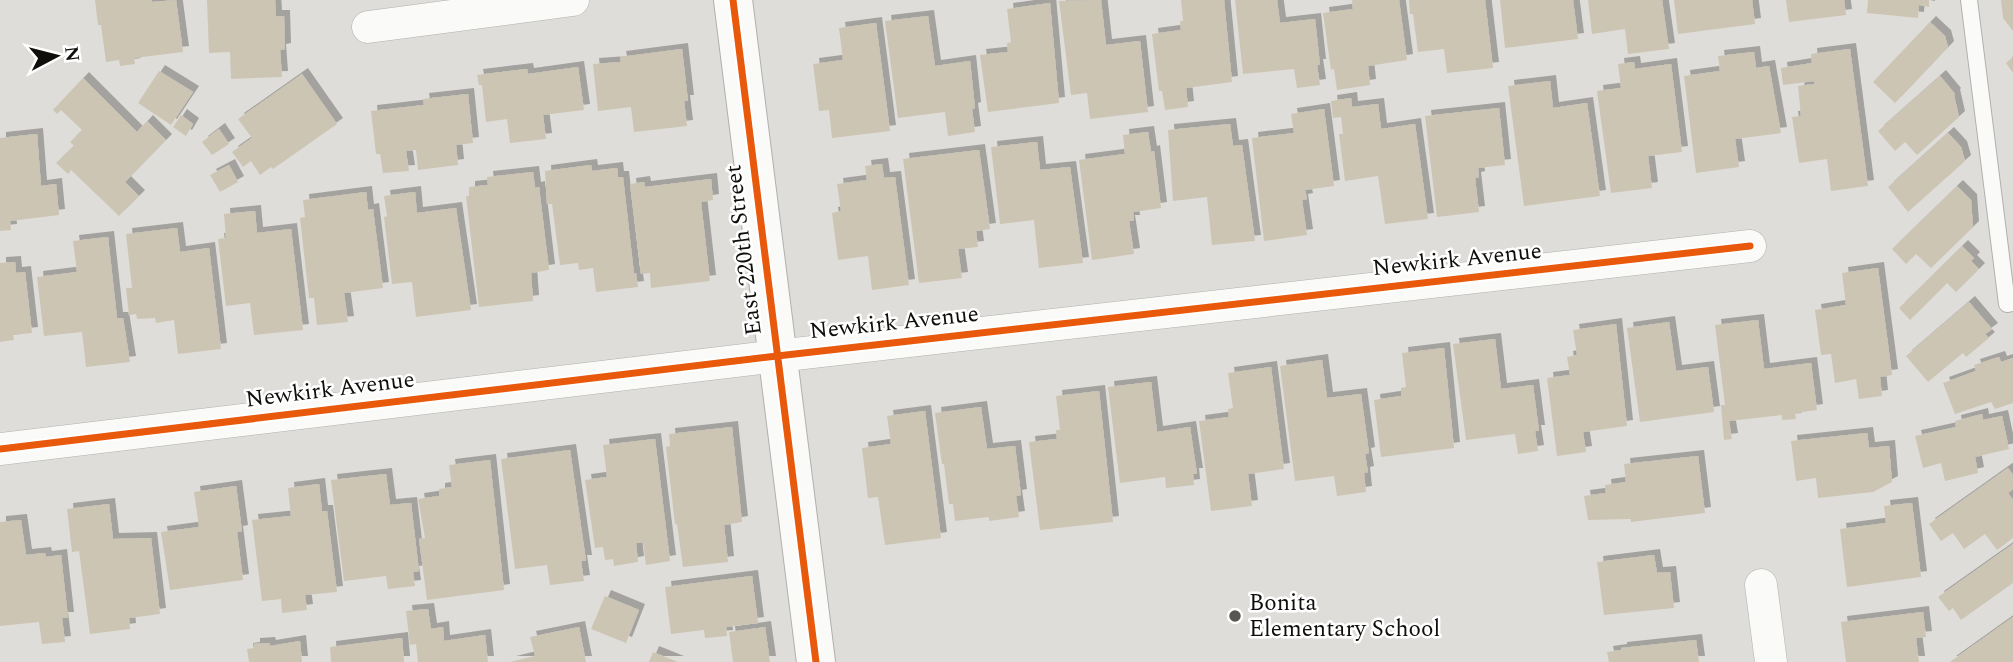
<svg xmlns="http://www.w3.org/2000/svg" width="2013" height="662" viewBox="0 0 2013 662" font-family="Spectral,serif">
<style>
.building{fill:#cdc5b4;filter:url(#shadow)}
.lines{fill:none;stroke-linecap:round;stroke-linejoin:round}
.lane-casing{stroke:#b1b0ac;stroke-width:18}
.street-casing{stroke:#b1b0ac;stroke-width:33}
.secondary-casing{stroke:#b1b0ac;stroke-width:40}
.lane{stroke:#fafaf9;stroke-width:16}
.street{stroke:#fafaf9;stroke-width:32}
.secondary{stroke:#fafaf9;stroke-width:38}
.cycleway-casing{stroke:#fff;stroke-width:11}
.cycleway{stroke:#e8590c;stroke-width:7}
.poi-dot{fill:#585653;stroke:#fff;stroke-width:2.5}
.labels{text-anchor:middle;dominant-baseline:central;stroke-width:5;stroke-linejoin:round;paint-order:stroke}
.street-label{font-size:23px;fill:#0f0e0b;stroke:#fff}
.poi-label{font-size:23px;fill:#0f0e0b;stroke:#fff;text-anchor:start}
</style>
<defs>
<filter id="shadow"><feDropShadow dx="6" dy="-6" stdDeviation="0" flood-color="#0004"/></filter>
</defs>
<rect width="100%" height="100%" fill="#dfddd9"/>
<g class="building">
<polygon points="95,0 152,0 152,2 176,0 183,52 134,58 135,64 120,66 119,60 106,62 101,25 98,25"/>
<polygon points="207,0 275,0 276,16 284,16 285,49 280,50 282,77 231,79 230,52 209,53"/>
<polygon points="1101,0 1106,45 1140,41 1148,112 1090,119 1087,93 1071,95 1059,1"/>
<polygon points="1181,0 1224,0 1232,82 1186,88 1188,107 1165,110 1162,91 1159,91 1152,34 1181,30 1180,21 1183,21"/>
<polygon points="1235,0 1277,0 1280,23 1315,19 1320,65 1317,65 1320,85 1297,88 1294,69 1243,74"/>
<polygon points="1352,0 1399,0 1407,60 1368,66 1370,85 1337,90 1334,69 1331,70 1323,13 1353,9"/>
<polygon points="1409,0 1485,0 1493,68 1447,73 1444,49 1418,52 1413,14 1410,14"/>
<polygon points="1500,0 1573,0 1578,39 1505,48"/>
<polygon points="1588,0 1662,0 1669,49 1628,54 1625,29 1592,34"/>
<polygon points="1674,0 1752,0 1755,24 1678,34"/>
<polygon points="1786,0 1844,0 1846,15 1789,22"/>
<polygon points="1868,0 1929,0 1929,7 1919,5 1918,18 1867,13"/>
<polygon points="2001,0 2013,0 2013,31 2003,18"/>
<polygon points="1050,3 1059,103 988,112 980,55 1008,52 1007,43 1011,42 1007,9"/>
<polygon points="928,16 935,66 970,61 975,108 972,109 975,132 948,136 945,112 898,118 885,21"/>
<polygon points="1930,22 1945,36 1948,47 1895,103 1873,82"/>
<polygon points="876,23 890,131 832,138 829,110 819,111 813,64 843,60 839,28"/>
<polygon points="682,49 688,101 684,101 687,126 634,132 631,107 598,111 593,64 621,62 620,57"/>
<polygon points="1850,49 1868,186 1831,191 1827,159 1799,163 1792,117 1801,116 1798,86 1814,84 1814,81 1783,85 1781,68 1812,63 1811,54"/>
<polygon points="1754,52 1756,68 1769,66 1781,133 1735,139 1739,167 1696,173 1684,76 1720,71 1718,56"/>
<polygon points="2013,57 2013,73 2006,63"/>
<polygon points="1634,62 1635,69 1671,64 1682,152 1648,156 1652,188 1611,193 1597,91 1621,88 1618,64"/>
<polygon points="578,67 584,110 543,115 546,139 510,143 507,119 486,122 482,85 479,85 477,75 527,69 528,74"/>
<polygon points="159,71 193,92 171,125 138,103"/>
<polygon points="302,74 337,124 273,169 271,167 260,175 251,161 243,167 232,152 252,138 238,119"/>
<polygon points="1940,76 1955,94 1954,95 1959,117 1917,155 1905,142 1895,151 1878,131"/>
<polygon points="83,78 137,132 147,121 166,140 125,182 139,196 119,216 71,170 68,174 56,163 74,146 70,142 82,130 61,110 57,114 53,110"/>
<polygon points="1550,81 1553,108 1587,103 1600,196 1524,206 1508,86"/>
<polygon points="468,94 473,143 456,145 458,165 418,170 416,150 406,151 409,171 383,173 380,154 376,154 371,111 424,105 423,99"/>
<polygon points="1351,98 1352,107 1378,104 1381,129 1415,124 1428,219 1385,224 1378,176 1345,181 1339,134 1343,134 1341,117 1333,118 1331,101"/>
<polygon points="1499,108 1505,165 1478,168 1479,177 1475,178 1479,212 1437,217 1425,116"/>
<polygon points="1324,109 1334,186 1305,190 1307,199 1302,200 1307,235 1264,241 1252,138 1294,133 1291,114"/>
<polygon points="181,115 193,124 186,136 173,127"/>
<polygon points="1230,124 1233,146 1242,145 1255,241 1212,245 1207,197 1173,201 1168,130"/>
<polygon points="219,129 229,144 212,155 202,142"/>
<polygon points="1148,132 1151,152 1154,151 1161,208 1133,212 1134,221 1129,221 1134,254 1092,260 1079,160 1125,154 1123,135"/>
<polygon points="1948,133 1961,147 1965,161 1908,212 1888,187"/>
<polygon points="37,134 41,186 56,184 59,215 10,221 11,230 0,231 0,138"/>
<polygon points="1037,142 1040,170 1070,167 1083,263 1039,268 1034,220 1000,224 991,147"/>
<polygon points="979,150 990,229 976,231 978,247 958,249 962,278 919,283 903,159"/>
<polygon points="882,164 884,178 895,177 909,285 872,290 868,256 838,260 832,213 841,211 837,184 867,180 865,166"/>
<polygon points="229,165 238,182 220,192 210,175"/>
<polygon points="591,165 592,171 617,168 618,177 623,177 634,274 636,273 638,287 596,292 593,268 579,270 578,263 560,265 552,204 547,204 545,171"/>
<polygon points="533,172 535,188 539,187 549,270 531,273 533,301 479,307 466,196 469,196 469,187 488,185 487,177"/>
<polygon points="711,179 713,200 701,202 710,281 651,288 650,273 641,274 630,184 644,182 645,187"/>
<polygon points="1957,186 1971,200 1973,227 1931,268 1916,254 1906,264 1892,249"/>
<polygon points="366,192 368,210 373,209 383,288 344,293 348,322 317,325 314,298 309,298 300,218 305,217 303,200"/>
<polygon points="415,192 417,213 456,208 471,310 416,317 412,282 392,284 384,217 387,216 384,196"/>
<polygon points="255,211 257,233 291,229 303,330 254,335 250,303 226,306 218,239 226,238 224,214"/>
<polygon points="177,228 180,252 209,248 221,349 178,354 174,320 156,323 155,318 137,319 136,314 129,315 126,288 132,288 126,234"/>
<polygon points="108,237 117,318 123,318 130,362 86,367 82,332 44,336 37,277 77,272 73,241"/>
<polygon points="1962,246 1974,258 1971,261 1979,269 1956,292 1947,283 1910,320 1899,308"/>
<polygon points="15,262 16,273 25,272 32,333 13,335 14,340 0,342 0,263"/>
<polygon points="1878,268 1892,375 1880,377 1882,396 1859,399 1856,379 1835,383 1831,354 1821,355 1815,310 1846,305 1842,273"/>
<polygon points="1969,302 1992,329 1985,334 1989,338 1966,357 1963,353 1928,382 1906,356"/>
<polygon points="1758,320 1764,369 1811,363 1817,410 1795,413 1796,419 1782,420 1782,415 1729,421 1732,439 1724,440 1721,405 1725,405 1715,325"/>
<polygon points="1669,322 1676,371 1708,367 1714,412 1640,422 1627,328"/>
<polygon points="1616,324 1627,426 1583,432 1586,452 1557,456 1547,378 1570,375 1567,357 1577,355 1573,330"/>
<polygon points="1495,339 1501,389 1533,385 1539,431 1535,431 1538,451 1518,454 1515,434 1466,440 1453,344"/>
<polygon points="1444,348 1454,448 1381,457 1374,400 1401,396 1401,388 1406,387 1402,353"/>
<polygon points="1999,357 2001,362 2013,358 2013,403 1995,409 1991,402 1955,414 1943,383 1976,371 1974,365"/>
<polygon points="1322,360 1327,398 1361,394 1369,453 1365,454 1368,472 1364,473 1366,492 1337,496 1334,476 1295,481 1280,366"/>
<polygon points="1271,367 1284,469 1248,474 1252,506 1211,511 1199,421 1229,417 1228,409 1233,408 1228,373"/>
<polygon points="1151,382 1157,432 1190,427 1197,474 1193,474 1194,485 1166,488 1165,477 1120,483 1108,387"/>
<polygon points="1099,391 1113,522 1040,530 1029,442 1057,439 1056,430 1060,430 1056,396"/>
<polygon points="981,407 987,449 1015,446 1021,495 1016,496 1019,517 989,521 989,517 955,521 953,504 949,504 944,464 942,464 935,413"/>
<polygon points="925,411 941,538 885,545 878,497 868,498 862,448 891,444 887,416"/>
<polygon points="1982,414 1983,420 2002,416 2009,449 1975,457 1978,473 1945,481 1941,463 1923,468 1915,436 1956,427 1955,421"/>
<polygon points="732,427 742,522 724,525 728,562 683,567 677,524 675,524 666,447 670,446 669,434"/>
<polygon points="1867,433 1869,448 1889,446 1892,482 1873,492 1818,498 1816,478 1796,481 1791,441"/>
<polygon points="655,439 670,561 646,565 643,542 636,543 638,562 614,566 613,559 605,560 603,547 595,548 585,480 607,477 603,445"/>
<polygon points="570,450 586,561 581,561 584,581 550,585 547,565 515,569 501,459"/>
<polygon points="1698,456 1705,513 1631,522 1631,519 1588,520 1584,496 1606,493 1605,485 1626,482 1624,464"/>
<polygon points="490,460 504,590 427,600 419,539 425,538 418,499 439,496 439,489 452,487 449,465"/>
<polygon points="2008,468 2013,475 2013,489 2008,493 2013,500 2013,538 1997,550 1985,534 1964,549 1953,533 1941,541 1929,524"/>
<polygon points="386,474 390,505 411,503 419,571 413,572 415,586 388,589 386,576 344,581 331,480"/>
<polygon points="319,484 322,511 327,511 337,592 305,595 307,610 282,613 281,599 262,601 252,520 291,516 288,488"/>
<polygon points="236,486 242,531 237,532 243,580 170,590 161,532 199,527 194,492"/>
<polygon points="1912,503 1921,577 1847,587 1840,529 1886,523 1884,506"/>
<polygon points="109,504 113,539 151,538 160,614 129,618 130,629 90,634 79,551 72,552 67,509"/>
<polygon points="21,520 26,555 45,553 46,557 61,555 68,618 62,618 65,642 42,644 39,622 0,626 0,522"/>
<polygon points="2013,544 2013,583 1961,620 1953,608 1949,611 1938,597"/>
<polygon points="1654,555 1657,573 1670,572 1674,608 1604,615 1597,562"/>
<polygon points="752,576 758,623 726,627 727,636 705,638 704,630 671,634 665,587"/>
<polygon points="605,596 639,610 626,643 591,629"/>
<polygon points="428,609 431,629 443,627 444,641 485,635 488,662 418,662 416,644 410,645 406,611"/>
<polygon points="1923,612 1926,637 1916,638 1919,662 1846,662 1841,622"/>
<polygon points="2013,617 2013,662 1950,662"/>
<polygon points="579,627 586,662 510,662 535,656 530,637"/>
<polygon points="765,627 770,662 733,662 729,632"/>
<polygon points="402,638 404,662 331,662 330,647"/>
<polygon points="1696,640 1699,662 1609,662 1607,652 1621,650 1621,648"/>
<polygon points="300,641 302,662 249,662 247,649 254,648 254,644 269,643 270,646"/>
<polygon points="653,652 678,662 649,662"/>
</g>
<g class="lines">
<defs>
<polyline id="lane" points="1969,0 2007,304 2013,303"/>
<g id="street">
<polyline points="368,27 573,0"/>
<polyline points="0,449 777,356 1750,246"/>
<polyline points="1761,585 1771,662"/>
</g>
<polyline id="secondary" points="733,0 816,662"/>
</defs>
<use href="#lane" class="lane-casing"/>
<use href="#street" class="street-casing"/>
<use href="#secondary" class="secondary-casing"/>
<use href="#lane" class="lane"/>
<use href="#street" class="street"/>
<use href="#secondary" class="secondary"/>
<defs>
<g id="cycleway">
<polyline points="733,0 816,662"/>
<polyline points="0,449 777,356 1750,246"/>
</g>
</defs>
<use href="#cycleway" class="cycleway-casing"/>
<use href="#cycleway" class="cycleway"/>
</g>
<circle class="poi-dot" cx="1235" cy="616" r="7"/>
<g class="labels">
<g class="street-label">
<text transform="translate(744 250) rotate(-97)">East 220th Street</text>
<text transform="translate(1457 260) rotate(-6)">Newkirk Avenue</text>
<text transform="translate(894 323) rotate(-6)">Newkirk Avenue</text>
<text transform="translate(330 390) rotate(-7)">Newkirk Avenue</text>
</g>
<g class="poi-label">
<text x="1249" y="603">Bonita<tspan x="1249" dy="26">Elementary School</tspan></text>
</g>
</g>
<g transform="translate(56 56) rotate(83)" stroke="#ffffff" stroke-width="5" paint-order="stroke">
<path d="M0-5L12 26L0 18L-12 26Z" fill="#0f0e0b"/>
<text y="-10" font-size="19" font-weight="bold" text-anchor="middle" fill="#0f0e0b">N</text>
</g>
</svg>
